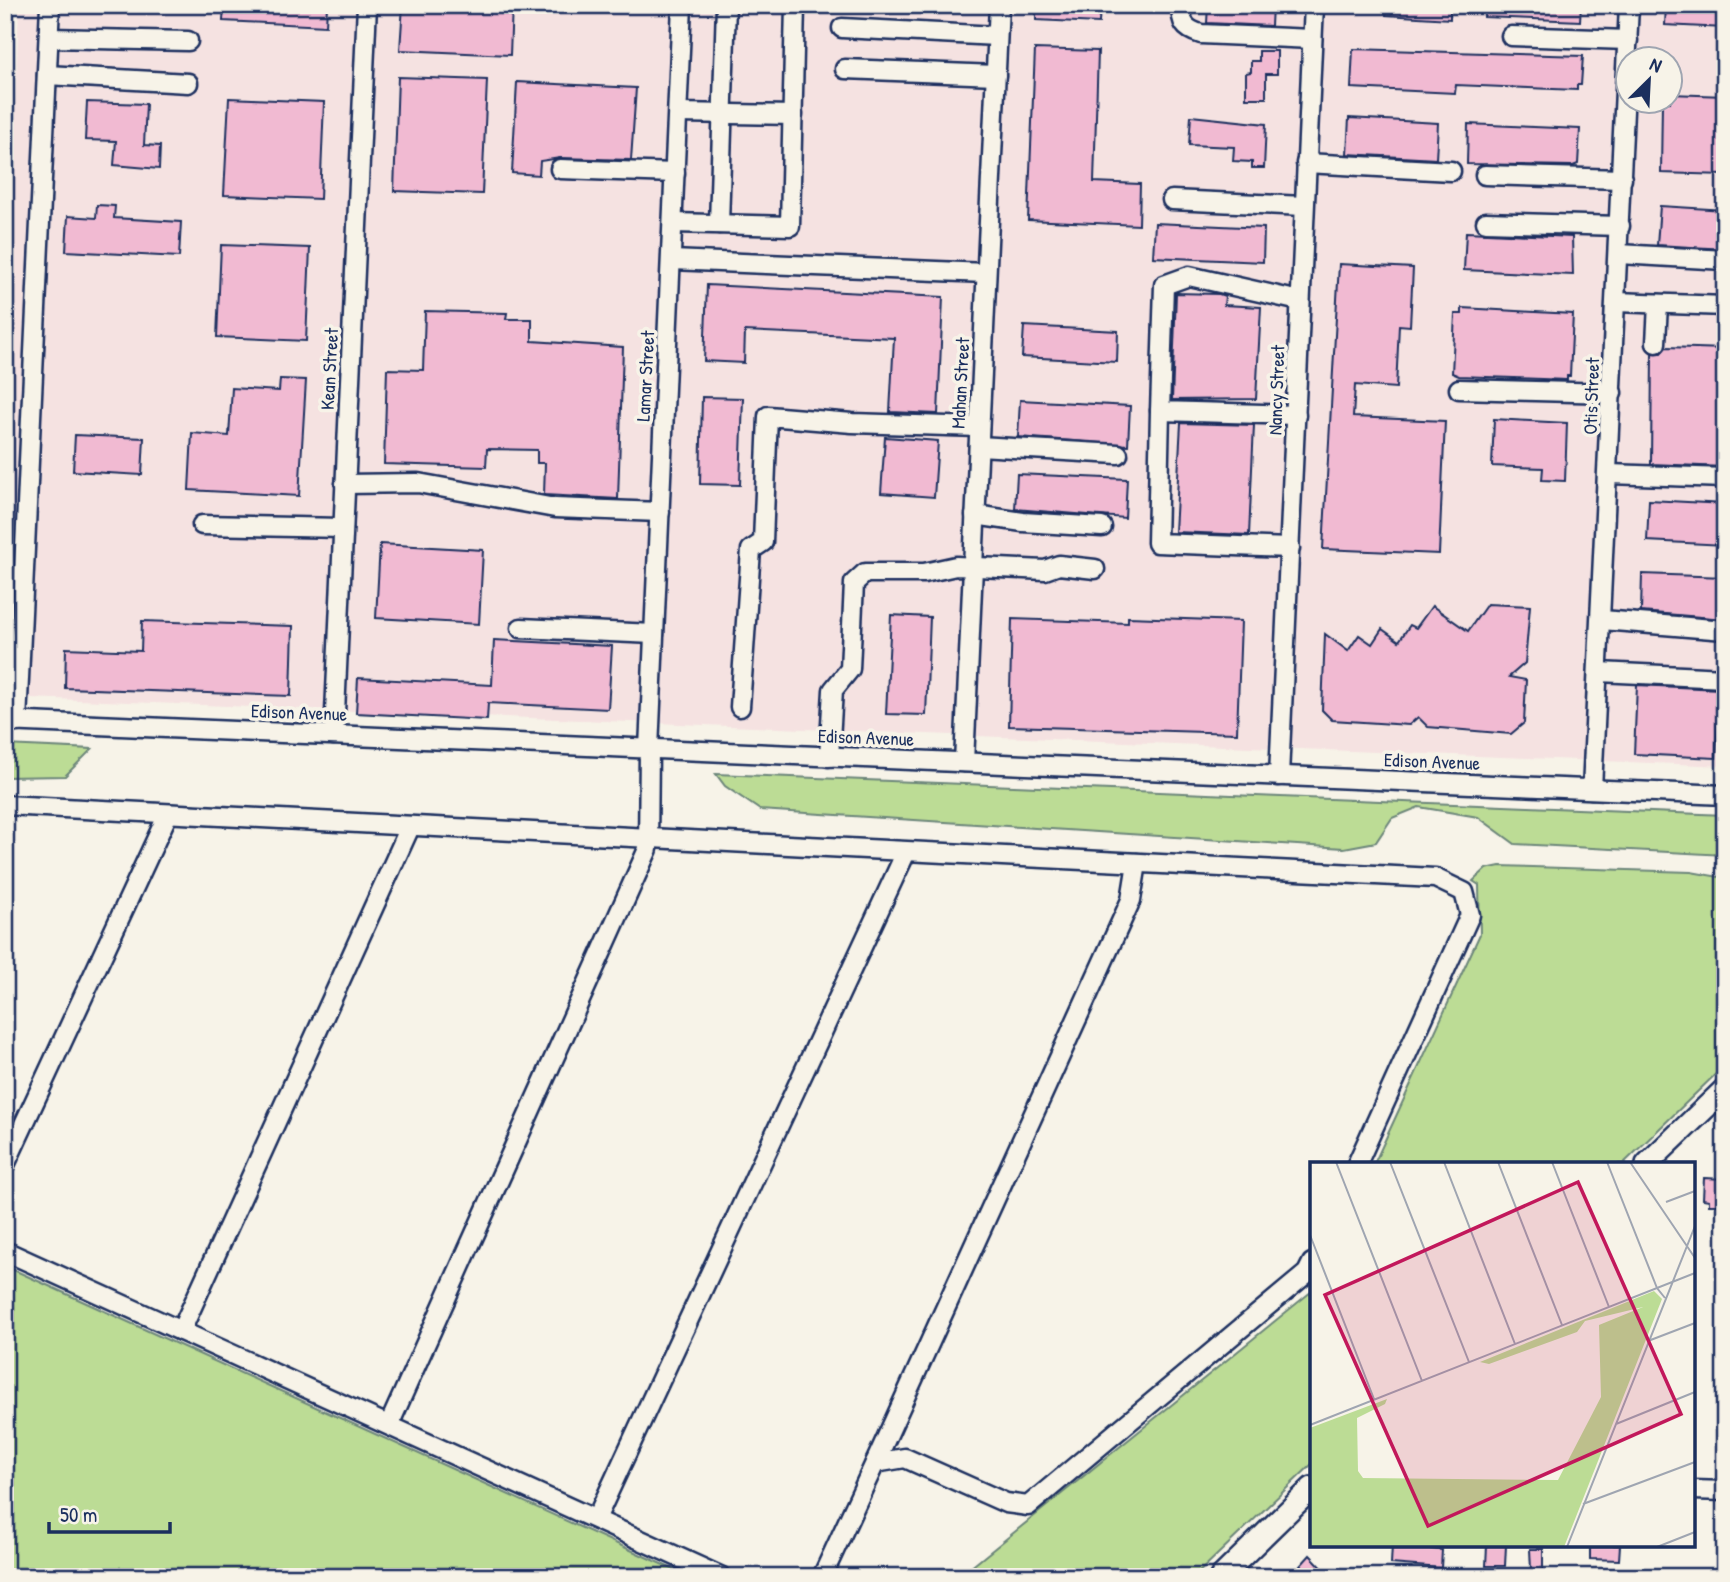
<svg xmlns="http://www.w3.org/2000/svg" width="1730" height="1582" viewBox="0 0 1730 1582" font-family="'Patrick Hand',sans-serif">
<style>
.built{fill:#f5e2e1;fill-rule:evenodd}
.green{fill:#bcdc95;stroke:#6c867a;stroke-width:2}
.building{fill:#f1bad2;stroke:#1b2f5e;stroke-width:2}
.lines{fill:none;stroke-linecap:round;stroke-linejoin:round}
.minor-casing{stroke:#1b2f5e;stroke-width:23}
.major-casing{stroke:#1b2f5e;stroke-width:26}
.minor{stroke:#f7f3e8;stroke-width:18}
.major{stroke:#f7f3e8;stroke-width:21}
.labels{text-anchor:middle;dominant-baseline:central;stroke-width:7;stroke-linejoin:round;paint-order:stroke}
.street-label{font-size:19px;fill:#1b2f5e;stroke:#f7f3e8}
.inset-road{fill:none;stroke:#9fa5b1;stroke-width:2}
.view{fill:#c2185b;fill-opacity:0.15;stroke:#c2185b;stroke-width:3.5}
.inset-edge{fill:none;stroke:#1b2f5e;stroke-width:3.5}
</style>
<rect width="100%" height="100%" fill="#f7f3e8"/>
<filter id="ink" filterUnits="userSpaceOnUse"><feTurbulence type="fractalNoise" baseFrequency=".0143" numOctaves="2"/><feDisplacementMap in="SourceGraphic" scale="14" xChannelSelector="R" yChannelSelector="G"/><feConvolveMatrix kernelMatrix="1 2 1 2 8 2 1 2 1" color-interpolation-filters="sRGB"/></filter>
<g filter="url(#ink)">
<path class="built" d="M19 5H1725V766L5 697V376ZM1628 60H1670V102H1628Z"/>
<g class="green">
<polygon points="5,745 92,749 65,776 5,777"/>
<polygon points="716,774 1725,815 1725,855 1515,844 1478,817 1419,807 1392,818 1376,842 1344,848 760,810 725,786"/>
<polygon points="1500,866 1691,872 1725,878 1725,1065 1623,1164 1374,1164 1480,934 1479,885 1473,881 1486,869"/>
<polygon points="5,1266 690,1577 5,1577"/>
<polygon points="1312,1291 1312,1464 1194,1577 959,1577"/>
</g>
<g class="building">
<polygon points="224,5 327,5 326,26 223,21"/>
<polygon points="403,5 512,5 510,55 400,50"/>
<polygon points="1036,5 1100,5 1099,23 1036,20"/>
<polygon points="1208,5 1272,5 1271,26 1207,23"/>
<polygon points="1386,5 1450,5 1450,19 1386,15"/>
<polygon points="1484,5 1581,5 1580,21 1484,17"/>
<polygon points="1666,5 1725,5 1725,28 1665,25"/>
<polygon points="1035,49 1098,51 1094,182 1140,184 1139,225 1028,220"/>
<polygon points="1353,49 1583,56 1581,85 1577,85 1577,90 1456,85 1455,93 1351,88"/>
<polygon points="1259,51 1277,51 1277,74 1266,74 1266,98 1246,98 1246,73 1251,72 1251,61 1259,61"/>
<polygon points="398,77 487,80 482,194 394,191"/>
<polygon points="517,82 636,88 631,160 560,158 540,161 539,175 512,173"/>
<polygon points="1670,94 1725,96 1725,175 1661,173 1662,102 1670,102"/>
<polygon points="229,98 324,102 320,199 224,195"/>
<polygon points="87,102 146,104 144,145 160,146 159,169 114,165 116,141 85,140"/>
<polygon points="1191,116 1266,124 1264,168 1252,168 1252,162 1233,161 1234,147 1189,145"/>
<polygon points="1349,118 1438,123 1436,159 1347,154"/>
<polygon points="1468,124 1580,129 1578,164 1573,166 1467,164"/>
<polygon points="97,205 115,206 114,218 181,222 179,257 66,251 68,216 96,218"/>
<polygon points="1660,206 1725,210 1725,249 1657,245"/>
<polygon points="1155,223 1264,228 1263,262 1153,257"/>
<polygon points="1466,232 1572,237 1573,275 1464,270"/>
<polygon points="221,245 310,248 306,341 217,337"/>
<polygon points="1339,264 1413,268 1410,326 1399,325 1396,388 1355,385 1353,417 1445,421 1439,554 1323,549"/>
<polygon points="707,285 943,297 938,414 890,412 894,338 745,331 744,363 704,361"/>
<polygon points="1176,293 1219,294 1225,296 1224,305 1261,307 1256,399 1172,400"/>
<polygon points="1462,308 1573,314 1570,376 1567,376 1567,380 1459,376 1452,373 1455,314 1462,314"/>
<polygon points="425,311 507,313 506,319 532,319 532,341 623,347 618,499 544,495 545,463 537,463 537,450 487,449 486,467 384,464 387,369 423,370"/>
<polygon points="1024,326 1118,331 1117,362 1022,357"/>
<polygon points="1666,347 1725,349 1725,467 1651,464 1652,353 1661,353"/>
<polygon points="280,379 306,380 299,496 189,490 192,433 229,436 232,388 279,391"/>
<polygon points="702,397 743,398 740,485 700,484"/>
<polygon points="1020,400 1130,406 1128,445 1018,437"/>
<polygon points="1494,419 1567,423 1565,481 1542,480 1543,468 1492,466"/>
<polygon points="1181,423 1254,425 1249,535 1175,532"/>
<polygon points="75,435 144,438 142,475 73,471"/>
<polygon points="885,437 938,441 934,497 881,493"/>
<polygon points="1017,474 1127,479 1125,518 1015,509"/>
<polygon points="1649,500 1725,504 1725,545 1647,541"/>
<polygon points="380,544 483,550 479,624 376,618"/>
<polygon points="1642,574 1725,577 1725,619 1641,612"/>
<polygon points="1487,604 1530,606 1525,663 1509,677 1526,680 1524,723 1511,734 1428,727 1418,717 1409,725 1332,720 1322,710 1325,634 1348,651 1359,635 1372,644 1382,629 1399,641 1410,625 1416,628 1432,606 1468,631"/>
<polygon points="891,615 930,617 926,715 886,714"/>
<polygon points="1128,617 1241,621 1237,733 1009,726 1012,619 1128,623"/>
<polygon points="142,621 293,626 291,696 65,688 66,648 141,651"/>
<polygon points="494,640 612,646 608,709 488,703 487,720 356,713 358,678 492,685"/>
<polygon points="1637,685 1719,689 1716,758 1634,754"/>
<polygon points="1704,1178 1725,1179 1724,1205 1709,1205 1709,1200 1703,1199"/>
<polygon points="1392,1545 1442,1550 1441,1568 1391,1564"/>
<polygon points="1487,1545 1506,1545 1505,1566 1486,1566"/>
<polygon points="1590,1545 1620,1545 1619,1560 1590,1559"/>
<polygon points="1530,1549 1543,1549 1543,1570 1531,1570"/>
<polygon points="1310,1555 1331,1577 1290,1577"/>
</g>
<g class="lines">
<defs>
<g id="minor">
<path d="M1181 5C1181 23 1184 29 1201 34L1312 39"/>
<polyline points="842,28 997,36"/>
<polyline points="1511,36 1628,40"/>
<polyline points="49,38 188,41"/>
<polyline points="845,69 996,75"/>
<polyline points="47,75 188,83"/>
<polyline points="678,113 793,115"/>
<polyline points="1306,163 1451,171"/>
<polyline points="560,169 675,173"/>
<polyline points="1485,175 1622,179"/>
<polyline points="1172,200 1304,206"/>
<polyline points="1486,222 1620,226"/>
<polyline points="673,223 790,226 795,5"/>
<polyline points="719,224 726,5"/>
<polyline points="1619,254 1725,260"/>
<polyline points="672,260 986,273"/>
<polyline points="1616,302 1725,306"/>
<polyline points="1656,343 1658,304"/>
<polyline points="1459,389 1612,393"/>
<polyline points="1160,411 1157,543 1290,548"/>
<polyline points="1296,415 1160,411 1164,285 1189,276 1300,301"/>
<polyline points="979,446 1118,454"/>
<polyline points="1609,474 1725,478"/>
<polyline points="345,484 418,483 555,508 660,512"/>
<polyline points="975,515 1023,522 1102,527"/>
<polyline points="202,525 343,528"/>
<polyline points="1602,620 1725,630"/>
<polyline points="521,628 654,634"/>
<polyline points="1599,672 1725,678"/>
<polyline points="740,707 751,550 763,542 768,416 852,423 979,427"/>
<polyline points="5,721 1725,795"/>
<polyline points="17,722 50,5"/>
<polyline points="334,735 367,5"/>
<polyline points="829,757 833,690 850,669 854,583 865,573 924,573 956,566 1045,570 1059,565 1095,569"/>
<polyline points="964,762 999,5"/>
<polyline points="1279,776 1314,5"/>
<polyline points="1592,789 1629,5"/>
<polyline points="5,805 1435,878 1464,892 1470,915 1357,1164"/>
<polyline points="5,1165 168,814"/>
<polyline points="5,1251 722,1577"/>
<polyline points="181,1331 410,827"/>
<polyline points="389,1425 648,849 649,749 682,5"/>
<polyline points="875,1463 1131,900 1137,863"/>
<polyline points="1693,1490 1725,1491"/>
<polyline points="596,1519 906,852"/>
<polyline points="822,1577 875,1463 905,1458 1006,1503 1028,1506 1307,1273 1312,1263"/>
</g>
<g id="major">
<polyline points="1647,1164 1725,1089"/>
<polyline points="1221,1577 1312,1488"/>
</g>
</defs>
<use href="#minor" class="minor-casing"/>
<use href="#major" class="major-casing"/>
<use href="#minor" class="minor"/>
<use href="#major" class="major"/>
</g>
</g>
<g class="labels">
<g class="street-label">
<text transform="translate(329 369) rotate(-87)">Kean Street</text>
<text transform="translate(645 376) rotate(-87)">Lamar Street</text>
<text transform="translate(960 383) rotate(-87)">Mahan Street</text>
<text transform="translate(1276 390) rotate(-88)">Nancy Street</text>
<text transform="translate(1591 396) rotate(-88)">Otis Street</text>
<text transform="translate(299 712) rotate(2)">Edison Avenue</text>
<text transform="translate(866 737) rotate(2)">Edison Avenue</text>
<text transform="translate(1432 761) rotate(2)">Edison Avenue</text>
</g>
</g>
<g transform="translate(1310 1162)">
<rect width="385" height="385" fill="#f7f3e8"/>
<path d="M344 129 352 137 254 385H0V266L77 237 75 242 47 256 48 309 53 316 248 318 291 235 289 163 333 145 275 159 267 170 179 202 170 200Z" fill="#bcdc95"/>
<path class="inset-road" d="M26 0 112 219M80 0 159 200M134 0 205 182M188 0 252 163M242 0 299 145M297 0 347 126 355 136M320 0 385 96M356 40 385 29M0 73 64 237M338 179 385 161M306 262 385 230M0 263 385 111M273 342 385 300M257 385 385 64M347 385 385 370"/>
<path class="view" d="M268 20 371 252 118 364 15 133Z"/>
<rect width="385" height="385" class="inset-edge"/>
</g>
<rect width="1730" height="1582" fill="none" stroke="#f7f3e8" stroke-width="28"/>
<rect x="14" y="14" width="1702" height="1554" fill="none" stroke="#1b2f5e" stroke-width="2.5" filter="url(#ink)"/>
<g transform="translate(1649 80) rotate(24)"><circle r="33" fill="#f7f3e8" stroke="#9fa5b1" stroke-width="2"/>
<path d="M0-5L12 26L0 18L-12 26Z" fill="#1b2f5e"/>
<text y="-10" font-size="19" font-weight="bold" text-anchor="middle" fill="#1b2f5e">N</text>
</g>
<path d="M49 1522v10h121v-10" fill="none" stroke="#1b2f5e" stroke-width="3.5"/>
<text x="60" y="1522" font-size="21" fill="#1b2f5e" stroke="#f7f3e8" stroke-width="5" paint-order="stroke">50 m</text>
</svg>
